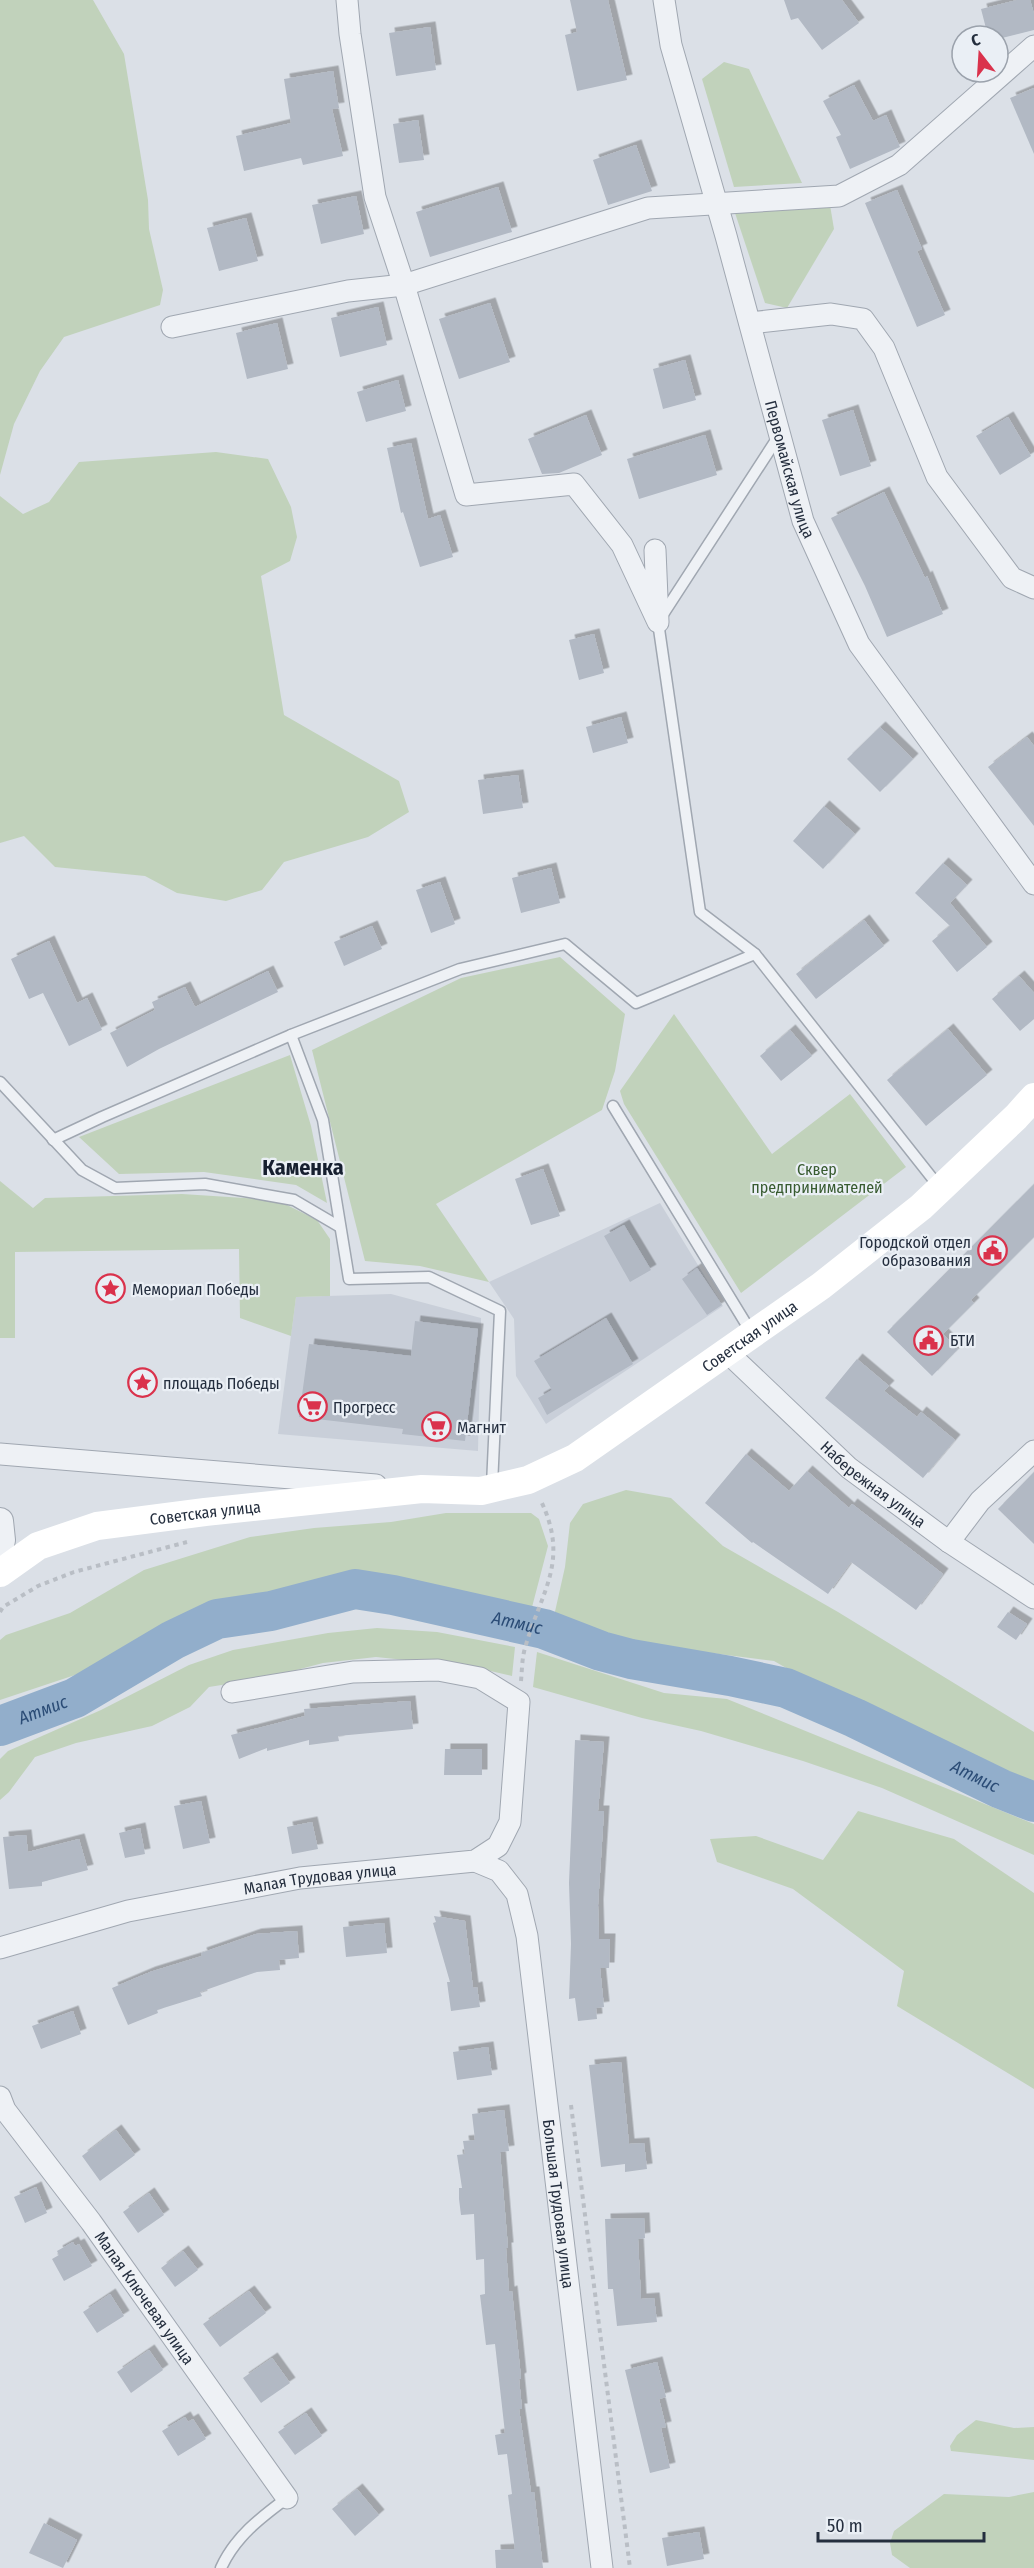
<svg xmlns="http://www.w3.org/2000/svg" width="1034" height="2568" viewBox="0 0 1034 2568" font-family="'Fira Sans Condensed',sans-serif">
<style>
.built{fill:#c9cfd9}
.green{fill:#c1d2bb}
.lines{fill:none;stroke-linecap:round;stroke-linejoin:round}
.river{stroke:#92aecb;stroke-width:40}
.building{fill:#b2b9c4;filter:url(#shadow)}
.service-casing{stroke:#a0a7b1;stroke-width:13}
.minor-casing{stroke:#a0a7b1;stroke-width:23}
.tertiary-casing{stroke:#a0a7b1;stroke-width:28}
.path{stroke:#b9bec5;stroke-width:4;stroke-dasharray:4.5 4.5;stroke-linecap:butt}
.service{stroke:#eef1f5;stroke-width:10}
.minor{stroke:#eef1f5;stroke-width:21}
.tertiary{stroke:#eef1f5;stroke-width:26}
.secondary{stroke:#fff;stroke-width:28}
.labels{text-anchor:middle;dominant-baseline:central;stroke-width:4.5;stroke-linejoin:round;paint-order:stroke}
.street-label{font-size:16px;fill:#242e3e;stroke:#eaeff5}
.park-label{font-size:16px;fill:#385b30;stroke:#eaeff5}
.poi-label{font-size:16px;fill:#242e3e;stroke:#eaeff5;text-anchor:start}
.water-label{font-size:18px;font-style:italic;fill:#2b4c76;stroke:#eaeff5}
.district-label{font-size:22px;font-weight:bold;fill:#161f2f;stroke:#eaeff5}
</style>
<defs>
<filter id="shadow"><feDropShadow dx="5.5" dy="-5.5" stdDeviation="0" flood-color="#0004"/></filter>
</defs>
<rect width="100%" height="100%" fill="#dbe0e7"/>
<g class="built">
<polygon points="660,1203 723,1306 546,1424 516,1376 514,1319 489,1282"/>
<polygon points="391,1294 481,1318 478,1451 278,1434 296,1297"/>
</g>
<g class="green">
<polygon points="0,0 93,0 124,54 148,200 149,229 163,290 160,305 64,337 40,371 14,424 0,475"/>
<polygon points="724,62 749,69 802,183 734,187 702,79"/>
<polygon points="830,205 834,229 787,308 765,303 734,210"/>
<polygon points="216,452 268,459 291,507 297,537 290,561 261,576 284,715 399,781 409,812 368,837 284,862 262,890 226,901 177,893 145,876 55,867 24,836 0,843 0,496 23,514 49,502 79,462"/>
<polygon points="560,957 625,1014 615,1071 602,1110 436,1204 489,1282 420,1266 365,1261 312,1050 461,978"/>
<polygon points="674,1014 772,1154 850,1094 906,1167 741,1293 624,1104 620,1091"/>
<polygon points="290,1055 311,1126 327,1203 296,1185 204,1172 119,1174 79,1137"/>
<polygon points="0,1181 33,1208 45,1198 182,1194 277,1200 317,1220 330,1239 330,1296 296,1297 291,1336 240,1318 239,1249 15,1252 15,1338 0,1338"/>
<polygon points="626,1490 671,1498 723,1546 838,1612 1034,1732 1034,1790 959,1758 832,1694 774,1661 593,1638 552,1625 565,1567 570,1523 583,1504"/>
<polygon points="446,1513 531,1513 539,1519 548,1546 531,1611 484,1604 398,1580 340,1579 262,1600 215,1606 168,1621 81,1673 0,1700 0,1640 6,1635 70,1613 144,1570 250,1537 314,1528 391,1522"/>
<polygon points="377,1628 437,1632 515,1647 512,1676 473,1667 376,1657 323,1663 266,1678 209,1687 190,1707 152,1726 76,1743 35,1757 9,1792 0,1800 0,1759 8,1751 101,1710 189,1665 233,1650 328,1633"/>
<polygon points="537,1652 664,1693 727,1699 1034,1824 1034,1855 882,1788 803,1761 701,1731 642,1718 533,1687"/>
<polygon points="858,1811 954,1839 1034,1893 1034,2089 897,2006 904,1971 793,1889 717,1862 710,1839 756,1836 823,1860"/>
<polygon points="976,2420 1014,2428 1034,2427 1034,2460 951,2451 950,2446 957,2435"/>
<polygon points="1034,2492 1034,2568 910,2568 892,2555 890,2543 894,2531 944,2494 1009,2497"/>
</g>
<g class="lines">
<path class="river" id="s1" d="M0 1726 75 1698 173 1640 217 1619 271 1611 355 1589 393 1595 544 1629 601 1651 631 1659 730 1676 786 1688 855 1718 1001 1789 1034 1802"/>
</g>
<g class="building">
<polygon points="570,0 608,0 627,80 577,91 565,35 577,32"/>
<polygon points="784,0 842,0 859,23 822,50 798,18 791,20"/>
<polygon points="1017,0 1030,0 1034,14 1034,30 998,39 998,36 988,36 981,9"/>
<polygon points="430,27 436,70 396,76 389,33"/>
<polygon points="333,71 339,108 332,109 343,156 303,165 301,158 244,171 236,136 291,123 284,79"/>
<polygon points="854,85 873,121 886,115 900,147 850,169 836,137 841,135 823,101"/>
<polygon points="1034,88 1034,154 1010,98"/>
<polygon points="418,120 424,160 399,163 393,124"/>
<polygon points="636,145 652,191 608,205 593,160"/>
<polygon points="498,187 512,232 430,257 416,212"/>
<polygon points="897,190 922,249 917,251 945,315 917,327 865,203"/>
<polygon points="356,196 364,234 321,244 312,205"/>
<polygon points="246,218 258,261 219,271 207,228"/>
<polygon points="490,303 510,362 459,379 439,319"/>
<polygon points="378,307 387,345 340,357 331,318"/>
<polygon points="277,323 288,369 247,379 236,333"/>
<polygon points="685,360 696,400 663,409 653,369"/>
<polygon points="398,380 406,411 366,422 357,392"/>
<polygon points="853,410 871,466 840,476 822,420"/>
<polygon points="586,415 602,455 559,473 542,474 528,439"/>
<polygon points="1008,417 1031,456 1000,475 976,436"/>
<polygon points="705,435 717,475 639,499 627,459"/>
<polygon points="411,443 428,519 440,515 453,557 420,567 403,512 401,513 387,448"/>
<polygon points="884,492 925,578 927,576 943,614 887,637 865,586 831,518"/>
<polygon points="594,634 604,673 579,680 569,640"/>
<polygon points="621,717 628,743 593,753 586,727"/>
<polygon points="880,727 913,759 880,792 847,759"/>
<polygon points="1027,737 1034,746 1034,826 988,767"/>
<polygon points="518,775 523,808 483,814 478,780"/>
<polygon points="824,806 855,834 823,869 793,841"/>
<polygon points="943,863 967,885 950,903 987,947 957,972 932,941 950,926 915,893"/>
<polygon points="551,868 560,903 521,913 512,878"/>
<polygon points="440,882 455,924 431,933 416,890"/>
<polygon points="864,920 884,946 816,999 796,974"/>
<polygon points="372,926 382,949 344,966 334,942"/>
<polygon points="49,941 77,1003 87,998 102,1030 69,1046 43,993 29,999 11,959"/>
<polygon points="268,971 278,992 159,1049 127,1067 110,1033 155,1010 152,1002 185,987 195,1007"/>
<polygon points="1019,976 1034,993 1034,1019 1020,1031 992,999"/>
<polygon points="948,1029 987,1075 926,1126 887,1080"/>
<polygon points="790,1030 812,1056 781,1081 760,1056"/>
<polygon points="543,1169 560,1216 531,1225 515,1179"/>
<polygon points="1034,1184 1034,1237 971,1300 974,1303 943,1334 958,1349 932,1376 887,1332"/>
<polygon points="624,1225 651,1270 630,1282 604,1236"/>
<polygon points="697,1268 722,1305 707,1315 682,1279"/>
<polygon points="606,1318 633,1364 547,1415 538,1398 552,1390 534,1361"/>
<polygon points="415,1321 478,1329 465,1441 402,1434 403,1429 299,1417 309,1344 411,1356"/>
<polygon points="857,1359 889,1386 884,1391 917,1417 921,1412 955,1440 923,1478 825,1398"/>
<polygon points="746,1454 789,1491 807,1471 849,1508 852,1504 943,1574 916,1610 851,1562 828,1594 753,1542 752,1543 705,1503"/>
<polygon points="1034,1472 1034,1544 998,1509"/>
<polygon points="1008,1612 1027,1624 1016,1640 997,1627"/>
<polygon points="410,1701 413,1729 338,1736 339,1741 309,1745 309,1740 267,1751 267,1748 239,1759 231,1735 305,1716 304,1709"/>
<polygon points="575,1740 604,1742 598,1811 604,1811 598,1905 599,1939 610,1939 609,1968 600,1968 604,2007 596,2008 597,2019 578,2021 575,1998 569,1999 571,1944 569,1883"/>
<polygon points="445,1749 482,1749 482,1775 444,1775"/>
<polygon points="201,1801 210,1843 183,1849 174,1806"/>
<polygon points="312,1822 318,1849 292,1854 287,1827"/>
<polygon points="140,1828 145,1854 125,1858 119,1833"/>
<polygon points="26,1835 28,1852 79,1839 88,1870 42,1882 42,1886 9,1889 3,1837"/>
<polygon points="434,1916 465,1921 473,1988 477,1987 480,2007 451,2011 447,1982 450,1982 433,1923 436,1922"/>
<polygon points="384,1923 387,1953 346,1957 343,1927"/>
<polygon points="297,1931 299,1958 279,1960 280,1970 257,1972 200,1992 202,1996 157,2010 158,2013 128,2025 112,1988 150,1972 202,1956 201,1953 256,1934"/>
<polygon points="73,2011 81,2034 41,2049 32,2026"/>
<polygon points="488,2047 492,2075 457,2080 453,2052"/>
<polygon points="621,2062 629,2144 644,2143 647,2169 625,2172 625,2164 601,2167 589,2065"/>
<polygon points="504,2110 509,2151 500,2152 508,2248 506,2248 509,2292 512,2291 521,2378 519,2379 522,2409 519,2409 531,2492 534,2492 543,2568 496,2568 495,2550 515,2549 508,2495 512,2494 507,2454 498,2455 495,2435 505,2433 495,2344 486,2345 480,2295 485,2294 484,2259 476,2260 474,2214 461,2215 459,2199 459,2188 462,2188 457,2155 465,2154 463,2141 475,2140 472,2114"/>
<polygon points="116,2130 135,2155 100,2181 82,2156"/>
<polygon points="36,2187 47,2213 25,2223 14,2197"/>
<polygon points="149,2193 164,2215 138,2233 123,2212"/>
<polygon points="644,2218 645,2238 638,2239 641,2299 654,2298 657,2322 617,2326 613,2289 608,2289 605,2219"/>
<polygon points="73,2242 75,2246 79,2244 92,2266 64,2281 52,2259 59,2255 57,2251"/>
<polygon points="183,2251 198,2270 175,2287 161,2268"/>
<polygon points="249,2291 266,2313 220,2347 203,2324"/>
<polygon points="110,2294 124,2316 97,2333 83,2312"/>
<polygon points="149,2350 163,2370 131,2393 117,2372"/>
<polygon points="272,2358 290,2383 261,2403 243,2378"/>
<polygon points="657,2362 666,2397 659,2399 666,2427 661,2428 670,2468 650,2473 625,2370"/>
<polygon points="306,2413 322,2436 295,2455 278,2432"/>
<polygon points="185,2417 188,2422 193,2419 206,2439 178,2456 162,2431"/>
<polygon points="357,2489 379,2515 355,2536 332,2509"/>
<polygon points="44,2523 77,2540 63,2568 29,2553"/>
<polygon points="699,2532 704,2559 667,2566 662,2538"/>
</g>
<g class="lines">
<defs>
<g id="service">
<polyline points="780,434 658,622 700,912 755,954 940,1188"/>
<polyline points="291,1035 323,1120 349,1279 429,1277 500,1311 492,1485"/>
<polyline points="0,1082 82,1170 115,1188 205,1184 294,1200 340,1227"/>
<polyline points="613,1106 751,1332"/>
<polyline points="53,1140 102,1117 291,1035 460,969 565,944 636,1003 755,954"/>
<path d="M221 2568C235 2537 260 2518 287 2498"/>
</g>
<g id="minor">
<polyline points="347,0 350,34 375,197 404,285 466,495 574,484 622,545 658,622 655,550"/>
<path id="s2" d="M664 0 671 45 726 236 803 521 859 644 1034 884"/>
<polyline points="750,323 831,314 863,319 884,348 937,477 1012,578 1034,588"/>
<polyline points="172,327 348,291 404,285 648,208 839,196 899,165 1034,46"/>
<path id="s3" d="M728 1353 849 1468 949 1542 1034 1598"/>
<polyline points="0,1454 376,1485"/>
<polyline points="949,1542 980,1501 1034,1451"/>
<path id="s4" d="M475 1861 499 1871 517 1894 527 1936 602 2568"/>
<path id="s5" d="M0 1948 128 1911 300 1878 475 1861 498 1846 510 1822 519 1702 480 1678 438 1670 353 1672 232 1692"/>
<path id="s6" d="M0 2097 5 2110 91 2222 287 2498"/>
</g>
<polyline id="tertiary" points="0,1521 2,1540 0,1548"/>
</defs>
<use href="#service" class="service-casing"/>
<use href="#minor" class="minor-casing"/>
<use href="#tertiary" class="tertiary-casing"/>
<g class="path">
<polyline points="0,1612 3,1607 38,1586 74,1572 187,1542"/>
<path d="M521 1681C522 1670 522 1658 525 1648 541 1591 570 1562 541 1501"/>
<polyline points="571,2105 630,2568"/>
</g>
<use href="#service" class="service"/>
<use href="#minor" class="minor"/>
<use href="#tertiary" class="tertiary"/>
<path class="secondary" id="s7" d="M0 1573 38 1546 97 1526 205 1512 422 1489 481 1491 528 1480 575 1458 821 1286 921 1207 1016 1117 1034 1097"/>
</g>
<defs>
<symbol id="civic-ring" viewBox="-11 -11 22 22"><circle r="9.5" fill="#eaeff5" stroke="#da324c" stroke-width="1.5"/><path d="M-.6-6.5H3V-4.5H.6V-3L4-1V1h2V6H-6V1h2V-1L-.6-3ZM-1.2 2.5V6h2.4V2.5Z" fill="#da324c"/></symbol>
<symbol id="sight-ring" viewBox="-11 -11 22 22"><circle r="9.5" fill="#eaeff5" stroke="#da324c" stroke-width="1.5"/><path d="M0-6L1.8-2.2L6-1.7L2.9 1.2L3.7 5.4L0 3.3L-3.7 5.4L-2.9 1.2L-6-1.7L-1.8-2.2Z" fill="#da324c"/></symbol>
<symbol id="supermarket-ring" viewBox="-11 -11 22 22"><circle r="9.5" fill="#eaeff5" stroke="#da324c" stroke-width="1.5"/><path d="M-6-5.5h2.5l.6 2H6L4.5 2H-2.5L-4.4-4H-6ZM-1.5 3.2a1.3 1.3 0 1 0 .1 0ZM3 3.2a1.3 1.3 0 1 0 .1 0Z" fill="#da324c"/></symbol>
</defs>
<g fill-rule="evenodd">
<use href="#civic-ring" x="976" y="1234" width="33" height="33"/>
<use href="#sight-ring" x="94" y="1272" width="33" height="33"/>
<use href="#civic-ring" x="912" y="1324" width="33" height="33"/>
<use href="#sight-ring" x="126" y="1366" width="33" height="33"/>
<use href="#supermarket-ring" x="296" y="1390" width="33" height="33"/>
<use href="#supermarket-ring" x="420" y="1410" width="33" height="33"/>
</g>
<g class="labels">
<g class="street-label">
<text stroke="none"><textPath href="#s2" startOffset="486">Первомайская улица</textPath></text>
<text stroke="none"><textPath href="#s7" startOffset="808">Советская улица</textPath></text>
<text stroke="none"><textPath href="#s3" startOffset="196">Набережная улица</textPath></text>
<text stroke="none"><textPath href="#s7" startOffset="218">Советская улица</textPath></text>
<text stroke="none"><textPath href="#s5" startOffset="328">Малая Трудовая улица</textPath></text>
<text stroke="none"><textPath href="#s4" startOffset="368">Большая Трудовая улица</textPath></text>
<text stroke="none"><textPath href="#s6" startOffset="248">Малая Ключевая улица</textPath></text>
</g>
<g class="park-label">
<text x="817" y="1169">Сквер<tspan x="817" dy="18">предпринимателей</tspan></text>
</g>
<g class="poi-label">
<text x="971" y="1242" text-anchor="end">Городской отдел<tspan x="971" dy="18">образования</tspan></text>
<text x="132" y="1289">Мемориал Победы</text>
<text x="950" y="1340">БТИ</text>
<text x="163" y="1383">площадь Победы</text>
<text x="333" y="1407">Прогресс</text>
<text x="457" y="1427">Магнит</text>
</g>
<g class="water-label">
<text stroke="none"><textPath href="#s1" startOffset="550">Атмис</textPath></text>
<text stroke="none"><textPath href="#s1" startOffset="46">Атмис</textPath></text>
<text stroke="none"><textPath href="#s1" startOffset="1036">Атмис</textPath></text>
</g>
<g class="district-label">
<text x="303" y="1167">Каменка</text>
</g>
</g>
<g transform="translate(980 54) rotate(343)"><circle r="28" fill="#eaeff5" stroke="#9ba2ac" stroke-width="1.5"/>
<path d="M0-4.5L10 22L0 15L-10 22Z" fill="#da324c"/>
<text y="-9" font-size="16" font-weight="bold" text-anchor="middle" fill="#242e3e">С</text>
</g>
<path d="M818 2532v9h166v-9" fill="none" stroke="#242e3e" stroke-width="3"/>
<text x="827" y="2532" font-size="18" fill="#242e3e" stroke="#eaeff5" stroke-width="4.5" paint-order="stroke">50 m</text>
</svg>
